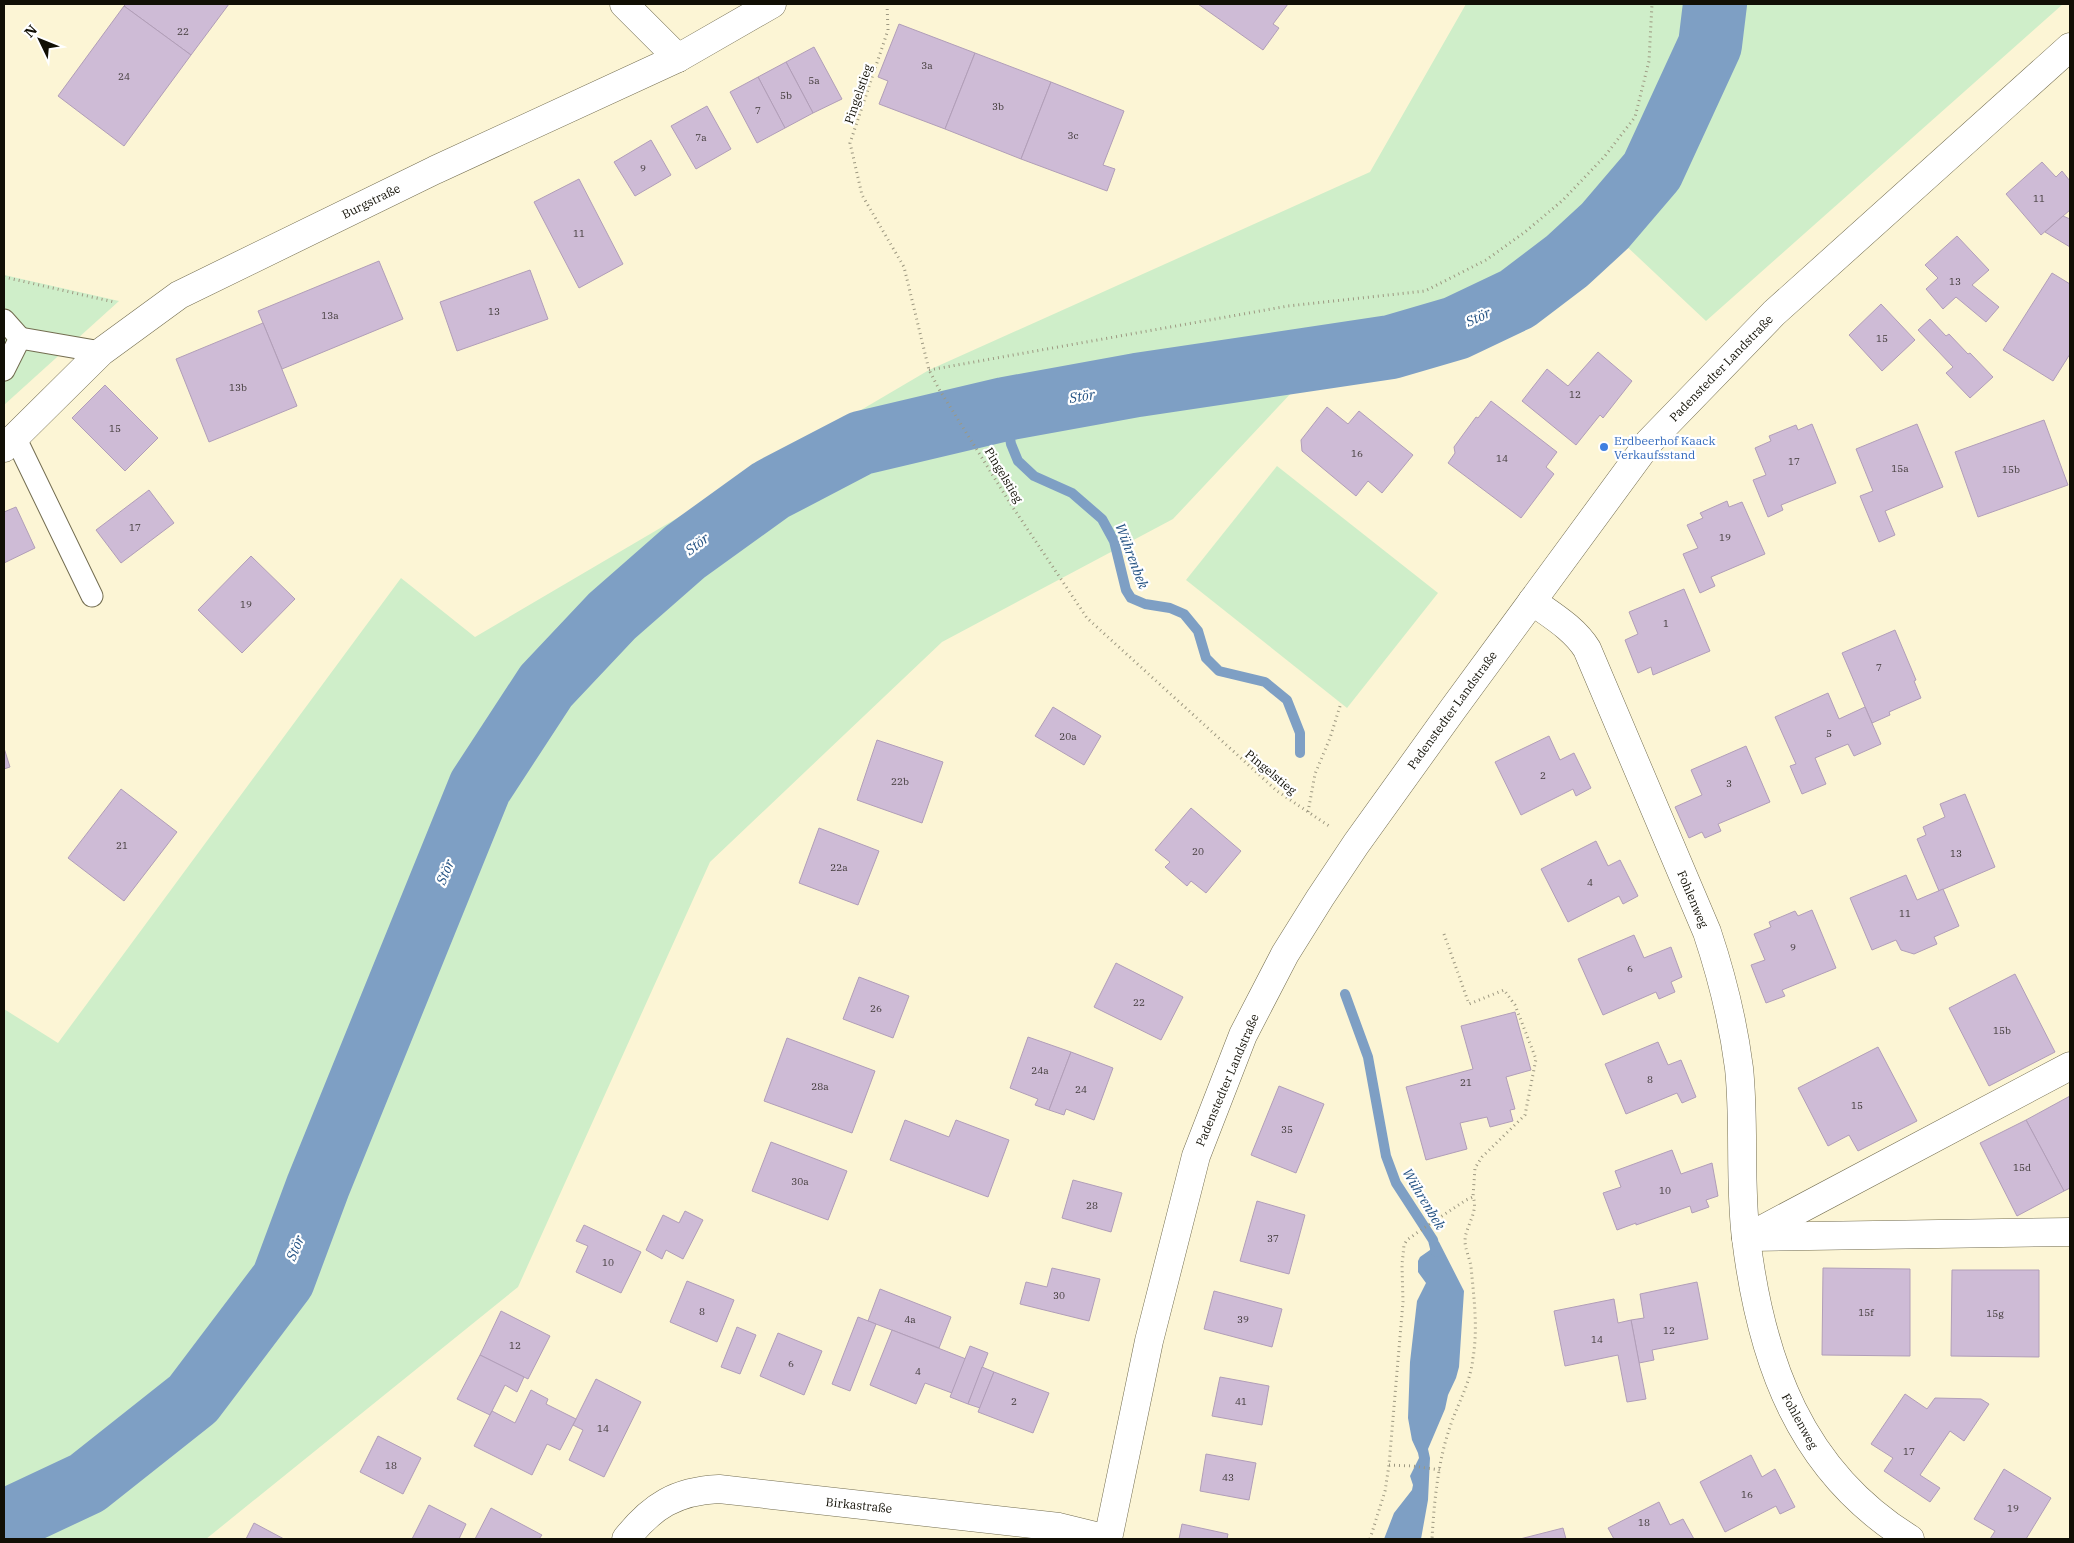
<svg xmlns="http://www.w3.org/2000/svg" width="2074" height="1543" viewBox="0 0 2074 1543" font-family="'IBM Plex Serif',serif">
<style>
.green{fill:#cfeec9}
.water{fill:#7e9fc4}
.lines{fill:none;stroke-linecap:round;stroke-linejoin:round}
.stream{stroke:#7e9fc4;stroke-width:10}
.river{stroke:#7e9fc4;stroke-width:64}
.building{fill:#cebbd6;stroke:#b19eb8}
.lane-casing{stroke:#736d50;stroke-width:23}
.street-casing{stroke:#736d50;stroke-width:29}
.secondary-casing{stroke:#736d50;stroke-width:29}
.path{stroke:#9d9881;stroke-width:3;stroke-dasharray:1 4;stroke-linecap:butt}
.lane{stroke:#fff;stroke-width:21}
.street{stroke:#fff;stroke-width:28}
.secondary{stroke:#fff;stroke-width:28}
.shop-dot{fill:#3f7fe0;stroke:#fff;stroke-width:2}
.labels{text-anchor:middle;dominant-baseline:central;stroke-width:4.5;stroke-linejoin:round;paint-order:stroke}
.number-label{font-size:10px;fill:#403a39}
.street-label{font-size:12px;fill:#110f05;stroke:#fff}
.shop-label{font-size:12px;fill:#366cbe;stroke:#fff;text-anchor:start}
.water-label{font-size:14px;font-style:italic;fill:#255384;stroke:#fff}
</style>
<rect width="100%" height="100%" fill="#fcf5d5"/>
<g class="green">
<polygon points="1466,4 2063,4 1706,321 1605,226 1517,299 1456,328 1391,347 1325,357 1173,519 942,642 710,862 518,1287 206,1539 4,1539 4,1009 58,1043 401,578 475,637 929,370 1370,172"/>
<polygon points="4,275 119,301 4,405"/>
<polygon points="1277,466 1438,593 1347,708 1186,580"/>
</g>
<polygon class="water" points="1433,1240 1439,1242 1464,1291 1459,1367 1456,1378 1448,1395 1445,1409 1428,1449 1430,1458 1428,1500 1421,1539 1384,1539 1394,1513 1412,1490 1413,1485 1410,1476 1419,1458 1418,1453 1412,1440 1408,1418 1410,1362 1417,1301 1426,1283 1418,1272 1418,1261 1420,1257 1430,1250"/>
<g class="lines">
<g class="stream">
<polyline points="1005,409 1011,444 1018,461 1034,476 1072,493 1102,519 1114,541 1126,590 1131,598 1145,604 1170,608 1184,614 1198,631 1206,658 1219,671 1265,682 1287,700 1300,733 1300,753"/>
<polyline points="1345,994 1368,1057 1386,1156 1396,1183 1433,1240 1436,1252"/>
</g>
<polyline class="river" points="4,1522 87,1483 193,1399 283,1280 318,1186 480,787 546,686 612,616 685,552 771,490 861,443 1005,409 1137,385 1391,347 1456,328 1517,299 1567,261 1605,226 1652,171 1710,45 1715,4"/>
</g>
<g class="building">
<polygon points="126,4 229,4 191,55 124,6"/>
<polygon points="1198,4 1288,4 1273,24 1279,28 1263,50"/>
<polygon points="124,6 191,55 124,146 58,96"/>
<polygon points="899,24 975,53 945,129 879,104 888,81 878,77"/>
<polygon points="814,47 842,99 813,113 786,62"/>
<polygon points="975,53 1051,82 1021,159 945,129"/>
<polygon points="786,62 813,113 785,128 758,77"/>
<polygon points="758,77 785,128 757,143 730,92"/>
<polygon points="1051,82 1124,111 1103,165 1115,169 1107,191 1021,159"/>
<polygon points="707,106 731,149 696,169 671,126"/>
<polygon points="651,140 671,175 635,196 614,162"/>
<polygon points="2042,162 2056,177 2062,171 2070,181 2070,210 2041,235 2006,194"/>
<polygon points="579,179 623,264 579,288 534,202"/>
<polygon points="2063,216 2070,219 2070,247 2045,232"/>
<polygon points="1957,236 1989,270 1972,285 1999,307 1986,322 1956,297 1943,309 1926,289 1938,278 1925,265"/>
<polygon points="379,261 403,319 282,369 258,311"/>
<polygon points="530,270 548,319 457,351 440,302"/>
<polygon points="2052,273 2070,284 2070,354 2053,381 2003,350"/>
<polygon points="1881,304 1915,340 1882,371 1849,335"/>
<polygon points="1930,319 1946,336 1949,334 1968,354 1970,353 1993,377 1970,398 1946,373 1953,367 1918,330"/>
<polygon points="263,323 297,406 209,442 176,359"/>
<polygon points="1598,352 1632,381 1603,418 1600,415 1576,445 1522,401 1547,369 1568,386"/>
<polygon points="105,385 158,438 125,471 72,418"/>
<polygon points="1491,401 1557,452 1546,467 1554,474 1521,518 1448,463 1455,453 1454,447 1476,417 1478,418"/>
<polygon points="1327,407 1348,424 1359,411 1413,455 1382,493 1368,481 1356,496 1302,451 1301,440"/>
<polygon points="2044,420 2068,485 1978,517 1955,452"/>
<polygon points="1812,424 1836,483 1781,505 1783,510 1768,517 1753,480 1766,475 1755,448 1771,441 1769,436 1796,425 1798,430"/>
<polygon points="1917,424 1943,487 1885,511 1895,535 1879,542 1860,496 1873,491 1856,449"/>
<polygon points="149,490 174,523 121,563 96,530"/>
<polygon points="1727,501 1729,507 1742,502 1765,554 1711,577 1715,586 1700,593 1683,554 1698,548 1687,525 1703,518 1700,513"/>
<polygon points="16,507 35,548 4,563 4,512"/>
<polygon points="251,556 295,599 242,653 198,610"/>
<polygon points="1684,589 1710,651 1653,675 1651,667 1638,673 1625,640 1638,634 1629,612"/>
<polygon points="1895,630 1916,680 1914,681 1921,698 1889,712 1890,715 1872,723 1842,653"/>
<polygon points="1828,693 1839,719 1865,707 1881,744 1854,756 1848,744 1815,758 1826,784 1802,794 1790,766 1796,764 1775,717"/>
<polygon points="1053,707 1101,736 1084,765 1035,736"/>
<polygon points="1549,736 1560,760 1574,753 1591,788 1576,796 1573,789 1521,815 1495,762"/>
<polygon points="877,740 943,762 922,823 857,800"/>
<polygon points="1746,746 1770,802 1718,824 1721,831 1705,838 1702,832 1689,838 1675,807 1702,795 1691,770"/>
<polygon points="4,748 10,767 4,769"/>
<polygon points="121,789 177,832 124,901 68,858"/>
<polygon points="1965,794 1995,867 1939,891 1917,839 1926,835 1923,827 1945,817 1940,804"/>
<polygon points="1191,808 1241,851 1206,893 1191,881 1187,886 1165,867 1170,862 1155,850"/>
<polygon points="819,828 879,851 858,905 799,883"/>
<polygon points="1596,841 1608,866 1620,860 1638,896 1623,904 1619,896 1568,922 1541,869"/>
<polygon points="1906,875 1917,900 1943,889 1959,926 1934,937 1937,944 1914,954 1901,950 1896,940 1872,950 1850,898"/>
<polygon points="1812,910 1836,968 1782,990 1785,996 1766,1003 1751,965 1765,960 1754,934 1771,927 1769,922 1795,911 1798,916"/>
<polygon points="1634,935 1644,958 1671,947 1682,977 1671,982 1675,992 1659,999 1656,992 1603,1015 1578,959"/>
<polygon points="1116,963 1183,997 1161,1040 1094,1007"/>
<polygon points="2015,974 2055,1052 1989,1086 1949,1008"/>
<polygon points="859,977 909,996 893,1038 843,1019"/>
<polygon points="1515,1012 1531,1070 1506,1077 1515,1109 1510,1110 1513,1121 1490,1127 1487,1117 1460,1123 1467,1149 1426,1160 1406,1087 1473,1069 1461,1026"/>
<polygon points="1028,1037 1071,1052 1049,1110 1035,1105 1038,1099 1010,1088"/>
<polygon points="787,1038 875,1071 852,1133 764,1101"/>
<polygon points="1658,1042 1668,1065 1681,1060 1696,1097 1682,1103 1677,1093 1626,1114 1605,1064"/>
<polygon points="1878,1047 1917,1121 1858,1151 1849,1135 1828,1146 1798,1088"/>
<polygon points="1071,1052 1113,1068 1094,1120 1066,1109 1064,1115 1049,1110"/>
<polygon points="1279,1086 1324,1104 1296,1173 1251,1155"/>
<polygon points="2070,1096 2070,1188 2064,1191 2026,1120"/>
<polygon points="905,1120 949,1137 956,1120 1009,1140 988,1197 890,1160"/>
<polygon points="2026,1120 2064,1191 2017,1216 1980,1143"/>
<polygon points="771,1142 847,1171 828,1220 752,1191"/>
<polygon points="1672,1150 1681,1174 1712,1163 1718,1196 1706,1200 1709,1207 1692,1213 1690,1206 1636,1225 1636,1223 1617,1230 1603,1193 1621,1187 1615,1171"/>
<polygon points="1073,1180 1122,1193 1111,1232 1062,1218"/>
<polygon points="1257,1201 1305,1215 1289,1274 1240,1261"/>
<polygon points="685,1211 703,1220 683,1259 666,1250 662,1259 646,1250 663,1215 679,1223"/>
<polygon points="584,1225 641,1252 621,1293 576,1272 588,1246 576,1241"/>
<polygon points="1052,1268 1100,1279 1089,1321 1020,1304 1026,1282 1047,1287"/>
<polygon points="1823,1268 1910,1269 1910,1356 1822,1355"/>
<polygon points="1952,1270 2039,1270 2039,1357 1951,1356"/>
<polygon points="687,1281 734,1300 717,1342 670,1322"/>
<polygon points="1697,1282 1708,1339 1652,1350 1654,1360 1639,1363 1631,1320 1644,1318 1640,1294"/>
<polygon points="880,1289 951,1317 939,1348 868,1321"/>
<polygon points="1214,1291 1282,1309 1272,1347 1204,1329"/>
<polygon points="1614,1299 1618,1323 1631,1320 1646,1399 1627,1402 1618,1355 1565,1366 1554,1311"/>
<polygon points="501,1311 550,1336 528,1379 480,1355"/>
<polygon points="858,1317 876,1324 850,1391 832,1384"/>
<polygon points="737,1327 756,1335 740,1374 721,1367"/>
<polygon points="892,1330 966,1359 952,1393 925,1383 916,1404 870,1385"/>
<polygon points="778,1333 822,1351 804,1395 760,1376"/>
<polygon points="970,1346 988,1353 968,1404 950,1397"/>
<polygon points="480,1355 524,1377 517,1392 505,1385 490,1415 457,1399"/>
<polygon points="982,1367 994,1372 980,1408 968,1404"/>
<polygon points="994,1372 1049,1393 1033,1433 978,1412"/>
<polygon points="1220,1377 1269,1386 1262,1425 1212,1416"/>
<polygon points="596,1379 641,1402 604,1477 569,1460 583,1430 573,1425"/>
<polygon points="531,1390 548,1399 546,1404 576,1419 560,1450 547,1444 532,1475 474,1446 492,1411 515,1423"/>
<polygon points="1905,1394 1927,1409 1935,1398 1981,1399 1989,1404 1964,1441 1950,1431 1920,1475 1940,1488 1930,1502 1884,1471 1893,1458 1871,1444"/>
<polygon points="378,1436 421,1458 403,1494 360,1472"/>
<polygon points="1206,1454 1256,1463 1249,1500 1200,1491"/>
<polygon points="1751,1455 1762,1477 1775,1469 1795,1507 1780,1514 1776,1506 1725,1532 1700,1482"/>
<polygon points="2004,1469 2051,1498 2026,1539 1990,1539 1995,1531 1974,1519"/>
<polygon points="1659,1502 1670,1525 1683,1519 1694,1539 1614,1539 1608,1528"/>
<polygon points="429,1505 466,1524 459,1539 412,1539"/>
<polygon points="491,1508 542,1535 539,1539 475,1539"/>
<polygon points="254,1523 284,1539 246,1539"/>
<polygon points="1182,1524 1228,1534 1227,1539 1179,1539"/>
<polygon points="1563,1528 1566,1539 1520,1539"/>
</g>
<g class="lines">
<defs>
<g id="lane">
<polyline points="4,320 20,338"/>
<polyline points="4,370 20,338 101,352"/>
<polyline points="16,439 92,596"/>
</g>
<g id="street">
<polyline points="624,4 678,58"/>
<polyline points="4,448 101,352 179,295 435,170 678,58 772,4"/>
<path d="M1532 601C1551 615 1574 628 1587 649L1707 932C1722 977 1733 1021 1739 1068 1745 1124 1739 1182 1746 1238 1761 1361 1800 1471 1910 1539"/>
<polyline points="1752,1237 2070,1232"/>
<polyline points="1746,1238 2070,1066"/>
<path d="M626 1539C652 1506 676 1491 719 1489L1059 1527 1108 1539"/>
</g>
<polyline id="secondary" points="1108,1539 1149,1341 1196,1156 1243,1035 1285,954 1320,898 1356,844 1453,709 1649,442 1774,313 2070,47"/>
</defs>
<use href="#lane" class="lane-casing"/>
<use href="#street" class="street-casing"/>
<use href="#secondary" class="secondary-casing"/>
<g class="path">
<polyline points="887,4 888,30 850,143 862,195 904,267 929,370 939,389 1010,503 1087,618 1277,791 1329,826"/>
<polyline points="4,277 114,302"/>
<polyline points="929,370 1288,306 1425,291 1486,260 1525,232 1563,200 1605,156 1635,117 1649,61 1652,4"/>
<polyline points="1308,812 1315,774 1330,738 1341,703"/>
<polyline points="1444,934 1469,1004 1504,990 1515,1005 1536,1059 1525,1115 1482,1157 1475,1168 1473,1197"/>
<polyline points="1389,1465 1413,1466 1440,1470"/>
<path d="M1370 1539 1385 1491 1389 1465 1403 1302 1402 1265 1404 1245 1407 1240 1418 1232 1466 1200 1473 1197C1479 1212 1465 1227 1465 1241 1465 1249 1470 1259 1471 1267 1474 1298 1478 1328 1473 1358 1470 1385 1458 1402 1450 1427 1438 1461 1434 1503 1432 1539"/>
</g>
<use href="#lane" class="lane"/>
<use href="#street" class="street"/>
<use href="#secondary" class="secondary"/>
</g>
<circle class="shop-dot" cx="1604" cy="447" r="5"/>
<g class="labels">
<g class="number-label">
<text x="183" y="31">22</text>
<text x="927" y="65">3a</text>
<text x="124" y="76">24</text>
<text x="814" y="80">5a</text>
<text x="786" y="95">5b</text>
<text x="998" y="106">3b</text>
<text x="758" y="110">7</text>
<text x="1073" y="135">3c</text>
<text x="701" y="137">7a</text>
<text x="643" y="168">9</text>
<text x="2039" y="198">11</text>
<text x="579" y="233">11</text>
<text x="1955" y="281">13</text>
<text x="494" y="311">13</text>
<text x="330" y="315">13a</text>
<text x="1882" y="338">15</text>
<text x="238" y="387">13b</text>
<text x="1575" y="394">12</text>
<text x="115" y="428">15</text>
<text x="1357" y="453">16</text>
<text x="1502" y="458">14</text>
<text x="1794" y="461">17</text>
<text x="1900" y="468">15a</text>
<text x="2011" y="469">15b</text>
<text x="135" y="527">17</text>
<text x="1725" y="537">19</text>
<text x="246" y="604">19</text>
<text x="1666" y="623">1</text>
<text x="1879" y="667">7</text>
<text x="1829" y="733">5</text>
<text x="1068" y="736">20a</text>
<text x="1543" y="775">2</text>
<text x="900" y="781">22b</text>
<text x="1729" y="783">3</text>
<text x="122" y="845">21</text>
<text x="1198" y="851">20</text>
<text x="1956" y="853">13</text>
<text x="839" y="867">22a</text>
<text x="1590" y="882">4</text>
<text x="1905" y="913">11</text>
<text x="1793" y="947">9</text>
<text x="1630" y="968">6</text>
<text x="1139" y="1002">22</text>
<text x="876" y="1008">26</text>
<text x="2002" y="1030">15b</text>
<text x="1040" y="1070">24a</text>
<text x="1650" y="1079">8</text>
<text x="1466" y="1082">21</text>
<text x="820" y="1086">28a</text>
<text x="1081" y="1089">24</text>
<text x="1857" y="1105">15</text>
<text x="1287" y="1129">35</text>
<text x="2022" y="1167">15d</text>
<text x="800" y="1181">30a</text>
<text x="1665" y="1190">10</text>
<text x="1092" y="1205">28</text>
<text x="1273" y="1238">37</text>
<text x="608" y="1262">10</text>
<text x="1059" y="1295">30</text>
<text x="702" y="1311">8</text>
<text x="1866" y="1312">15f</text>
<text x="1995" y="1313">15g</text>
<text x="910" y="1319">4a</text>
<text x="1243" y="1319">39</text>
<text x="1669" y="1330">12</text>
<text x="1597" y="1339">14</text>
<text x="515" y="1345">12</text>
<text x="791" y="1363">6</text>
<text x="918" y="1371">4</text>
<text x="1014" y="1401">2</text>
<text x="1241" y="1401">41</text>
<text x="603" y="1428">14</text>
<text x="1909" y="1451">17</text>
<text x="391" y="1465">18</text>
<text x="1228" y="1477">43</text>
<text x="1747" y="1494">16</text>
<text x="2013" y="1508">19</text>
<text x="1644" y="1522">18</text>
</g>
<g class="street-label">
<text transform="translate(858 94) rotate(-71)">Pingelstieg</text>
<text transform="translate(371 201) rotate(-26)">Burgstraße</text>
<text transform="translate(1721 368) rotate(-46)">Padenstedter Landstraße</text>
<text transform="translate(1004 475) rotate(59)">Pingelstieg</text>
<text transform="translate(1452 710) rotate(-54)">Padenstedter Landstraße</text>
<text transform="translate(1271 772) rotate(40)">Pingelstieg</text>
<text transform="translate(1693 899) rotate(67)">Fohlenweg</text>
<text transform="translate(1227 1080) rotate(-67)">Padenstedter Landstraße</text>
<text transform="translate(1800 1421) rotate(61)">Fohlenweg</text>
<text transform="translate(859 1505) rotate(6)">Birkastraße</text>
</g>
<g class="shop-label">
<text x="1614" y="440">Erdbeerhof Kaack<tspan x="1614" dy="14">Verkaufsstand</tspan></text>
</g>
<g class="water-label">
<text transform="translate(1478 317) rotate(-25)">Stör</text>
<text transform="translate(1082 396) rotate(-9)">Stör</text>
<text transform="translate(697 544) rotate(-37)">Stör</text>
<text transform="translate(1132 556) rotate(69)">Wührenbek</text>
<text transform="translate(445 872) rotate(-68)">Stör</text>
<text transform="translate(1424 1199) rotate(59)">Wührenbek</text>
<text transform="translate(295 1248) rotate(-68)">Stör</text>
</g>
</g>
<rect width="2074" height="1543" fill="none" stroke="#110f05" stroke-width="10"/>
<g transform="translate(40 40) rotate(313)" stroke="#ffffff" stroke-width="4" paint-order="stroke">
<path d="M0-4L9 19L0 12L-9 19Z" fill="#110f05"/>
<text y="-8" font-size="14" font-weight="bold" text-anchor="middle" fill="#110f05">N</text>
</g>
</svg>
